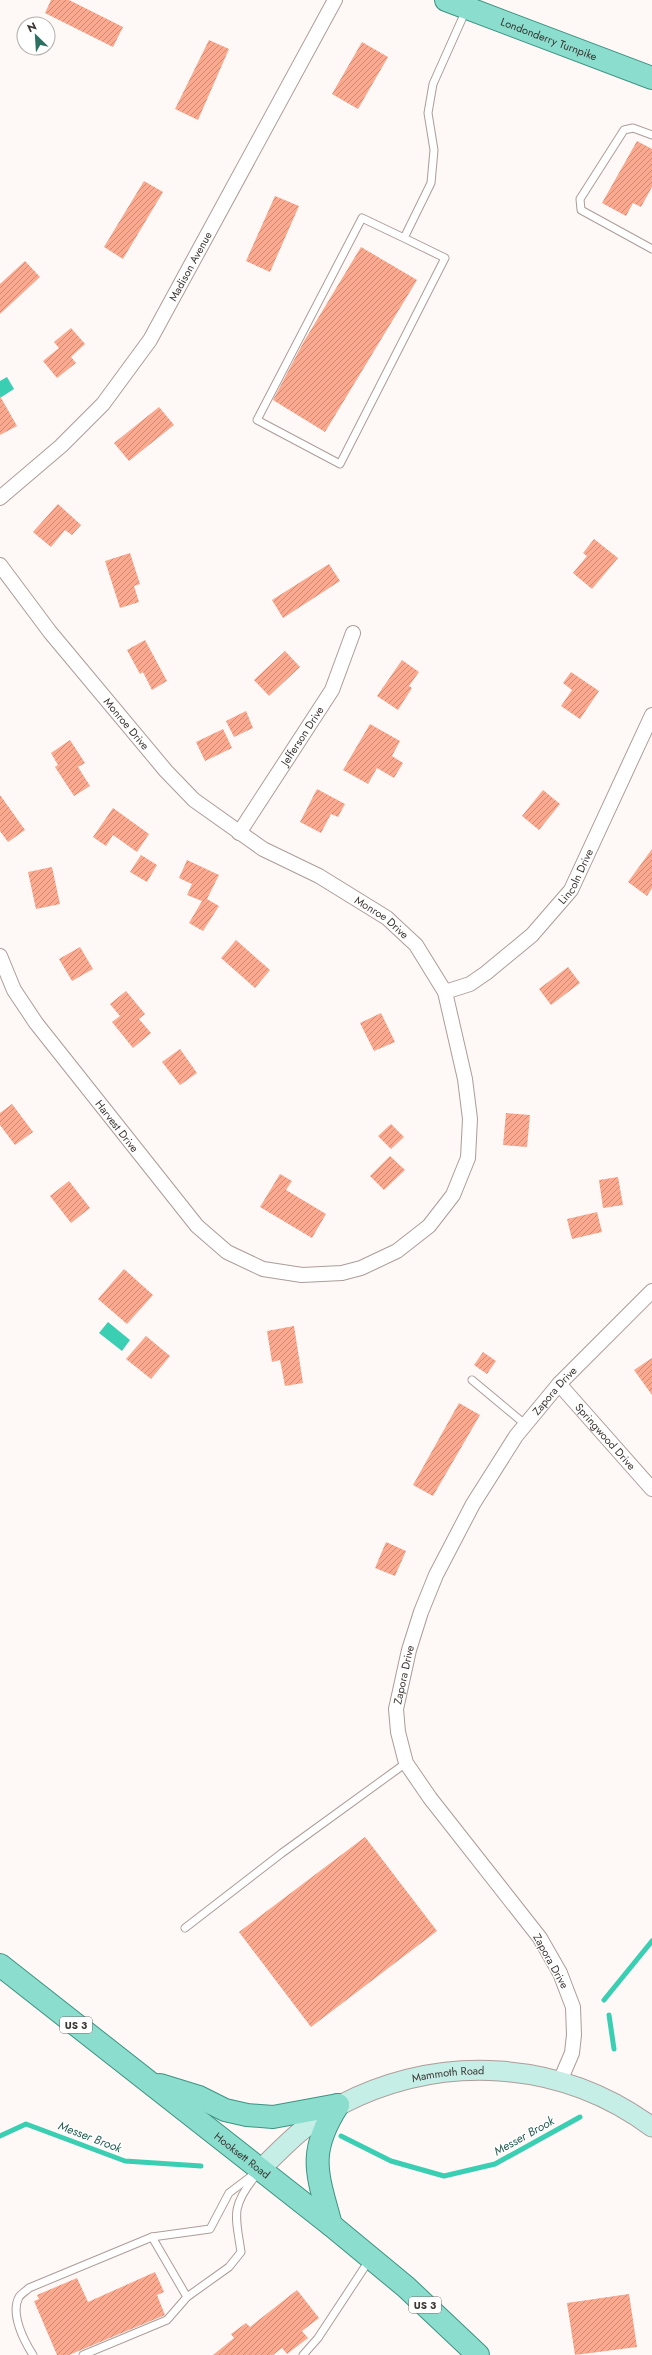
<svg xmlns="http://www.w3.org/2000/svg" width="652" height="2355" viewBox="0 0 652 2355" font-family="Jost,sans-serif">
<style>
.water{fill:#3acfb2}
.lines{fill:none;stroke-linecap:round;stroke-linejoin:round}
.stream{stroke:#3acfb2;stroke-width:5}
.building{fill:url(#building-hatch)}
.service-casing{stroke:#ac9d99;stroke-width:9}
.minor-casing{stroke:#ac9d99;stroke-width:16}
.secondary-casing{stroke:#ac9d99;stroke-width:21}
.primary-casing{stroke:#3c9482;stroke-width:24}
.service{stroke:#fff;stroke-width:7}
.minor{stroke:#fff;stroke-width:14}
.secondary{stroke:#c5eee6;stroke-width:19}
.primary{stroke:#8bddcd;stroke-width:22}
.labels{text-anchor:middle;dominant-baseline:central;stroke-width:3;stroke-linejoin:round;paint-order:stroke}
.shield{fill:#fff;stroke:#767270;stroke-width:1}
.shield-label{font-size:10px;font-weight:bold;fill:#3b3533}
.street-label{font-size:11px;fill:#3b3533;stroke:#fff}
.water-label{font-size:12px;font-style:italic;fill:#286154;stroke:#fff}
</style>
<defs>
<pattern id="building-hatch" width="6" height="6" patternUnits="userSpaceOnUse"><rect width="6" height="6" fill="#faa98f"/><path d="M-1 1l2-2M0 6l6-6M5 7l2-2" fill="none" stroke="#cc8a75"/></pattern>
</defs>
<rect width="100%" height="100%" fill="#fef8f6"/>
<g class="water">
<polygon points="7,377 14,389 0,398 0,381"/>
<polygon points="108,1322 130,1340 122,1351 99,1333"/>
</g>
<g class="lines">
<g class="stream">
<polyline points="604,2000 652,1941"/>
<polyline points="609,2015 614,2049"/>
<polyline points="0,2136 26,2124 125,2161 201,2166"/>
<polyline points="341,2136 391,2161 444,2176 495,2164 580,2117"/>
</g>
</g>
<g class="building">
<polygon points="51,0 69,0 123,27 113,47 45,13"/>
<polygon points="209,40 229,49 198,120 175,109"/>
<polygon points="362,42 388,57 358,109 332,94"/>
<polygon points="637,141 652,149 652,187 641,207 633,203 626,216 602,203"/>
<polygon points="144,181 163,192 123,259 104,247"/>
<polygon points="275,196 299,206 270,272 246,261"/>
<polygon points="361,247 417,280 325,432 273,400 303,343"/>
<polygon points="25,261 40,277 0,314 0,284"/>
<polygon points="71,328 85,344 71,357 76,363 57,378 43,361 59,348 54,342"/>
<polygon points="0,396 17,426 0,435"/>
<polygon points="159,407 174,425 129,461 114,443"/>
<polygon points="58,504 81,525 72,535 65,530 51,547 33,532"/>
<polygon points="594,539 618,558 592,589 573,573 587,556 583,553"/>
<polygon points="130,553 140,584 134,586 139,602 120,608 105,561"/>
<polygon points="329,564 340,581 283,618 272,600"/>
<polygon points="145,640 167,681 152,690 143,672 140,674 127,650"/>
<polygon points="285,651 300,667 269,696 254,680"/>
<polygon points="402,660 419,672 409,686 412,688 398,710 377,696"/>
<polygon points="571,672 599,691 580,719 561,706 572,690 563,683"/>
<polygon points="246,711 253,728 234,737 226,721"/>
<polygon points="370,724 400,741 392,756 403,763 394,778 377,768 368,784 343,770"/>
<polygon points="223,729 232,748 205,761 196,742"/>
<polygon points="70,740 85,763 78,767 90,786 74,796 55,767 58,765 51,753"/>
<polygon points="317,789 345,804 338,817 331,814 321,833 300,822"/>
<polygon points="543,790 560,804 539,830 522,816"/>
<polygon points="0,795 25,830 8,842 0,831"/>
<polygon points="113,808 149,834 137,852 113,835 106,846 93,837"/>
<polygon points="652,849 652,888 647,896 628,882"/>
<polygon points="141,855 157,865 147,882 130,872"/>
<polygon points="187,860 219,875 207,899 219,906 203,931 189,923 202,901 187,895 192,884 179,878"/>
<polygon points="52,867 60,904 36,909 28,872"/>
<polygon points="236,940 270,970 255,988 221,958"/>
<polygon points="80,947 93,969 72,981 59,959"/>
<polygon points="568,967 580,983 551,1005 539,989"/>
<polygon points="126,991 145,1014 139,1019 151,1033 133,1048 112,1022 120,1016 110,1004"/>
<polygon points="381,1013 395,1042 374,1051 360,1023"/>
<polygon points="180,1049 197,1073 180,1085 162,1062"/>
<polygon points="12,1104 33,1132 15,1145 0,1125 0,1113"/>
<polygon points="506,1113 530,1115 527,1147 503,1145"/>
<polygon points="391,1124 404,1137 391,1149 378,1136"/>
<polygon points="390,1156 405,1170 384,1190 370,1176"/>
<polygon points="280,1174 292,1181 286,1190 326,1214 312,1238 260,1207"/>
<polygon points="618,1177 623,1205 603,1208 599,1180"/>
<polygon points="69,1181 90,1208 71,1223 50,1196"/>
<polygon points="597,1212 602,1232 572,1239 567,1219"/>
<polygon points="124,1269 153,1295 127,1324 98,1299"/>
<polygon points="294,1326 303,1383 285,1386 280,1360 272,1362 267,1331"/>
<polygon points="146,1336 170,1356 151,1379 126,1359"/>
<polygon points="483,1352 496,1361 487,1374 474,1365"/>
<polygon points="652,1358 652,1395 634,1370"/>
<polygon points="459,1403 480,1415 433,1496 413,1485"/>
<polygon points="386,1542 406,1551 395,1576 375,1568"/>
<polygon points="365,1837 437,1931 311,2027 239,1932"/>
<polygon points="155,2272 164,2292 157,2295 165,2315 69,2355 57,2355 34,2301 39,2299 37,2295 77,2278 88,2302"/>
<polygon points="297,2290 319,2318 302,2331 308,2338 287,2354 282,2348 273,2355 213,2355 234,2338 231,2334 246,2323 250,2327"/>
<polygon points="629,2294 637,2347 575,2355 567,2303"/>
</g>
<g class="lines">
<defs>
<g id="service">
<polyline points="652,135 633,128 624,130 580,199 581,210 652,249"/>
<polyline points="404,238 445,258 340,464 257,420 362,218 404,238 431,183 434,150 428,113 433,84 466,10"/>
<polyline points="472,1380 526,1425"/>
<polyline points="185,1928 282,1853 406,1763"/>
<polyline points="152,2237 187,2297"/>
<path d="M33 2355C24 2341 10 2314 19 2297 21 2294 26 2291 29 2288L152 2237 210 2229 229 2193 258 2171"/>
<path d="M83 2355 167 2320 187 2297 229 2267 241 2252C236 2217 230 2208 254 2178"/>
<polyline points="303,2355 318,2338 370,2259"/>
</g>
<g id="minor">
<path id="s1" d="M0 498 61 446 103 404 150 340 335 0"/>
<path id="s2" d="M0 565 50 632 166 771 194 800 263 849 319 876 387 918 416 945 445 992 465 1079 470 1119 468 1158 453 1195 429 1226 397 1251 361 1268 342 1273 302 1275 263 1269 227 1252 197 1226 36 1023 14 990 0 956"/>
<path id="s3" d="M239 833 332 690 353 633"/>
<path id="s4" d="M445 992 470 984 486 973 532 935 571 890 652 715"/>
<path id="s5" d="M559 1384 652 1489"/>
<path id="s6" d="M560 2081 572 2053 574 2035 573 2007 560 1973 540 1938 430 1798 406 1763 398 1732 396 1709 409 1650 421 1612 436 1575 473 1504 516 1436 559 1384 652 1291"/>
</g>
<g id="secondary">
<path id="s7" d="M260 2170C284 2146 309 2120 340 2105 441 2053 560 2059 652 2127"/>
</g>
<g id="primary">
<path id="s8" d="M446 0 652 78"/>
<path id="s9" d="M0 1965 331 2225 406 2287 478 2355"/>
<polyline points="160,2085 199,2097 225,2110 247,2115 273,2117 338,2105"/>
<path d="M331 2225C317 2173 307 2153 338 2105"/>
</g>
</defs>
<use href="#service" class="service-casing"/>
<use href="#minor" class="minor-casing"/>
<use href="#secondary" class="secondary-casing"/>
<use href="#primary" class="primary-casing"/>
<use href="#service" class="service"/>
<use href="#minor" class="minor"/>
<use href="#secondary" class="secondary"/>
<use href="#primary" class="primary"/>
</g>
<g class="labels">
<g class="shield">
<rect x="60" y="2017" width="32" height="16" rx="3"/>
<rect x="409" y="2297" width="32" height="16" rx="3"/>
</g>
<g class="shield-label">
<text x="76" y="2025">US 3</text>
<text x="425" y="2305">US 3</text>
</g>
<g class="street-label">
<text stroke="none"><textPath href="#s8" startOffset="110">Londonderry Turnpike</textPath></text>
<text stroke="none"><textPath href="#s1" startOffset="303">Madison Avenue</textPath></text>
<text stroke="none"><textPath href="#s2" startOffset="203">Monroe Drive</textPath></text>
<text stroke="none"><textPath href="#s3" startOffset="116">Jefferson Drive</textPath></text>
<text stroke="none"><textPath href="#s4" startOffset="179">Lincoln Drive</textPath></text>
<text stroke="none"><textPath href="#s2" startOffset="527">Monroe Drive</textPath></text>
<text transform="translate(117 1126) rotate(52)">Harvest Drive</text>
<text stroke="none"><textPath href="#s6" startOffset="789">Zapora Drive</textPath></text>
<text stroke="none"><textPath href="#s5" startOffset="70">Springwood Drive</textPath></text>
<text stroke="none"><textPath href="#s6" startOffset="464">Zapora Drive</textPath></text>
<text transform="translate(551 1961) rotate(61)">Zapora Drive</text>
<text stroke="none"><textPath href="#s7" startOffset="217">Mammoth Road</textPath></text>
<text stroke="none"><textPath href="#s9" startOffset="308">Hooksett Road</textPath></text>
</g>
<g class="water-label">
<text transform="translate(524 2136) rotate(-29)">Messer Brook</text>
<text transform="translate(90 2137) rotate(21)">Messer Brook</text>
</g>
</g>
<g transform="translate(36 36) rotate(335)"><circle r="19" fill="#ffffff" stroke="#b1aead"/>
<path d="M0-3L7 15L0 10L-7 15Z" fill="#2d6f61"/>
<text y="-6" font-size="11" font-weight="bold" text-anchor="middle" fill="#3b3533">N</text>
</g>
</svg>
